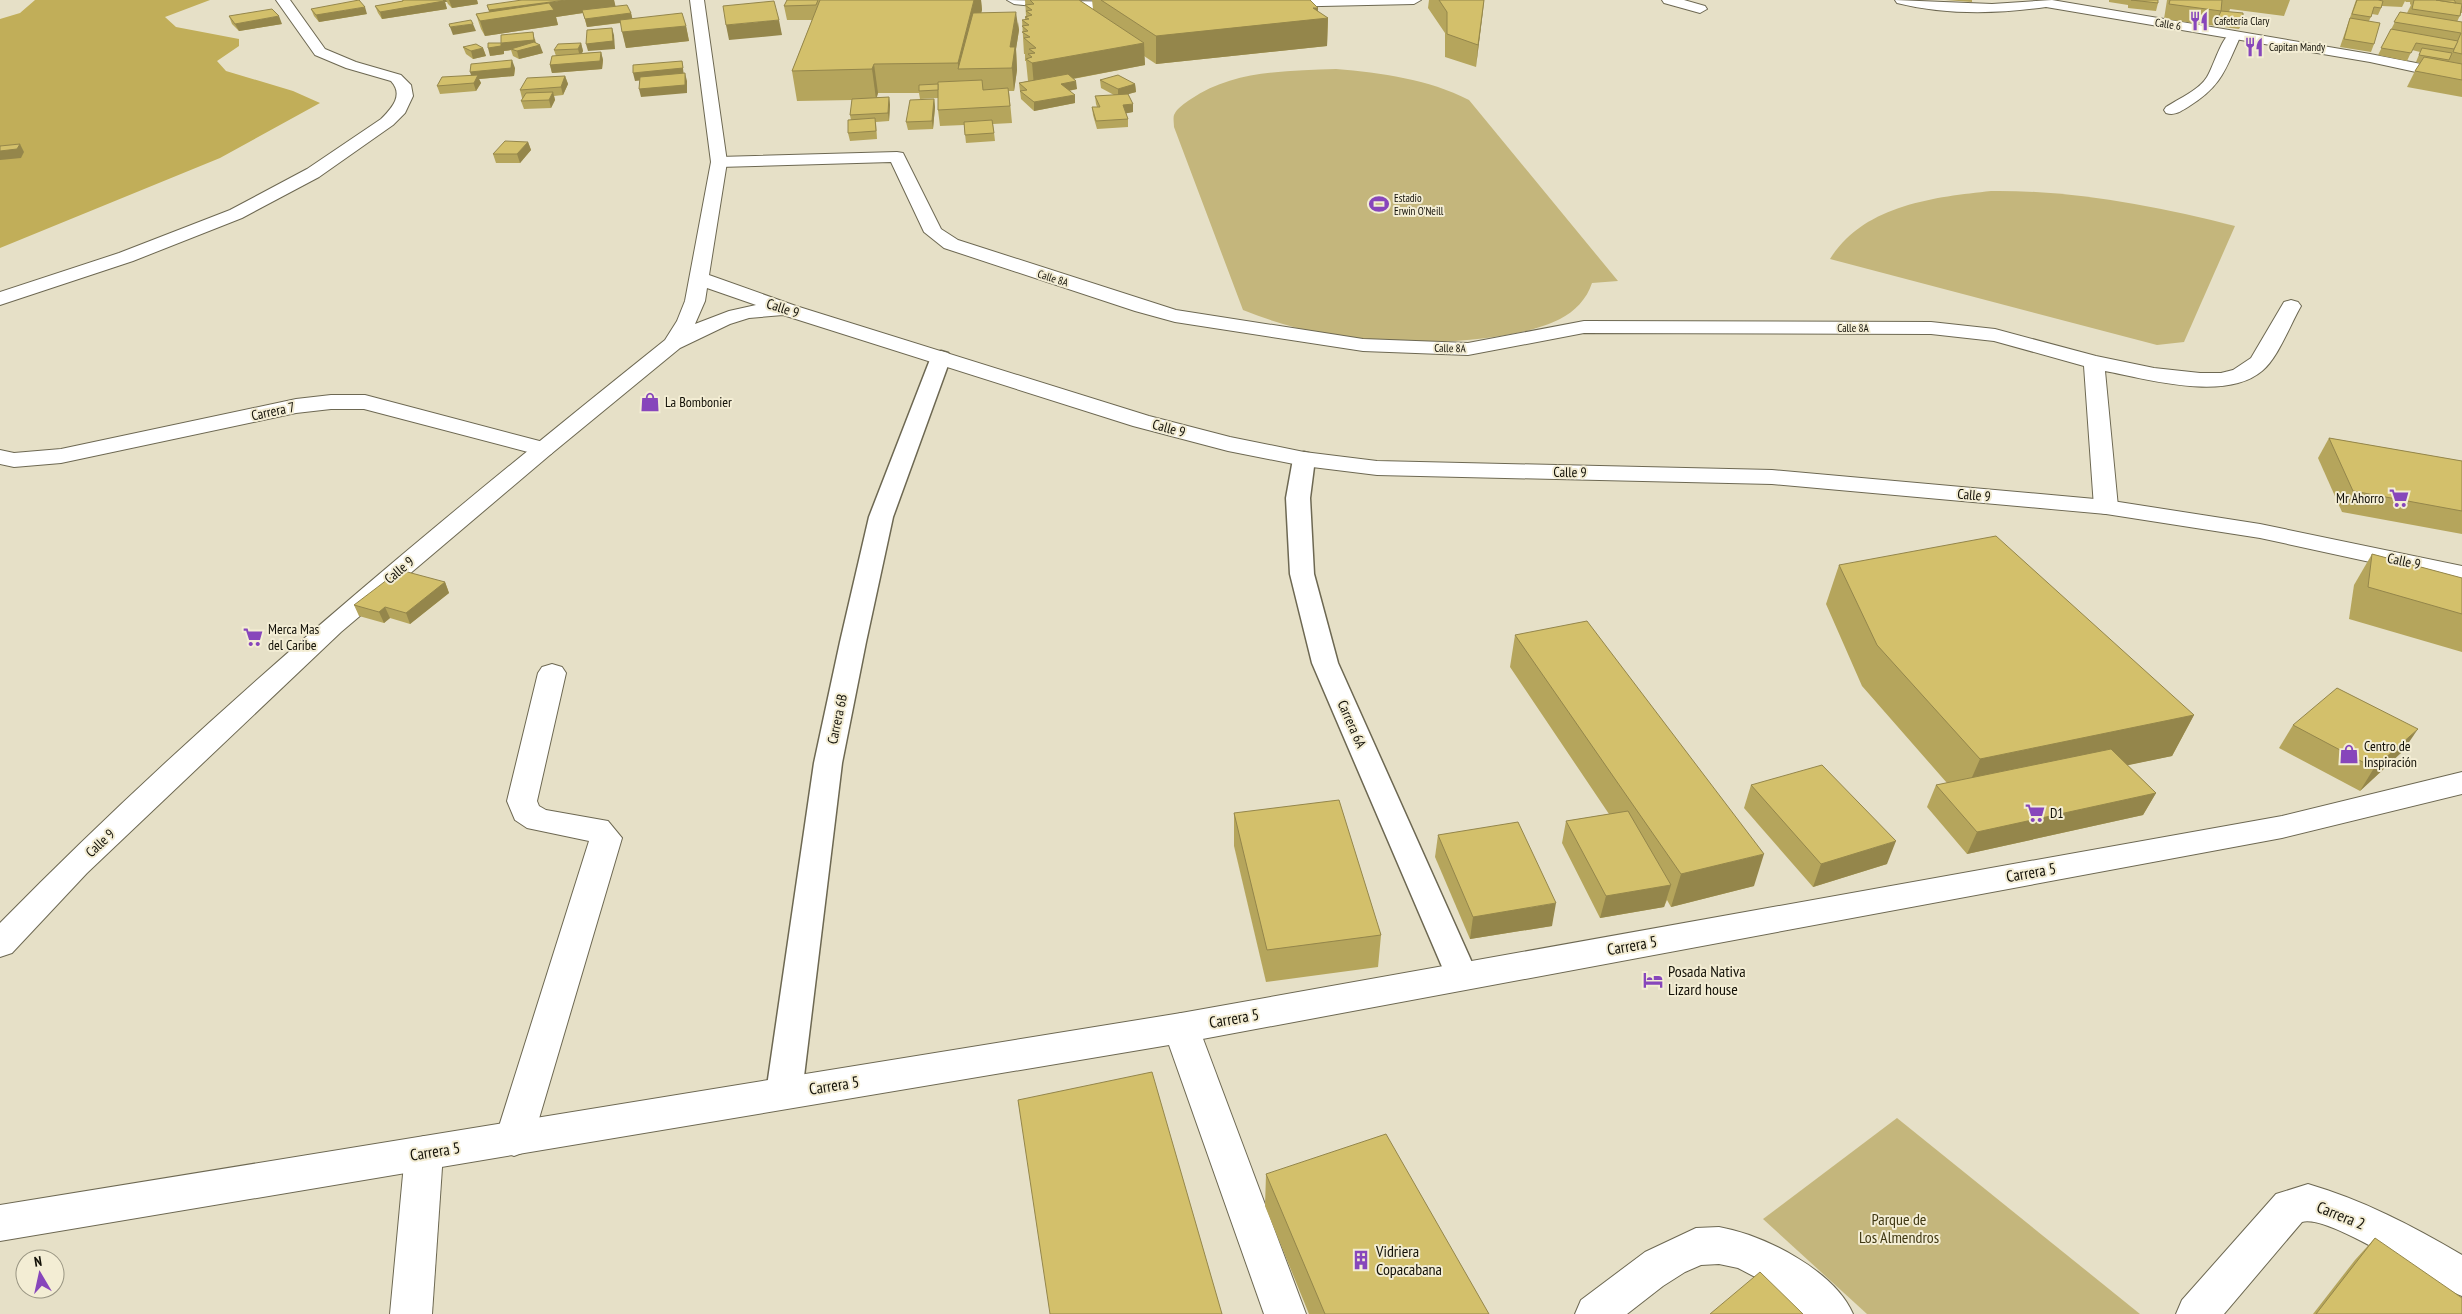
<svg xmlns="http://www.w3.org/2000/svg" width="2462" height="1314" viewBox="0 0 2462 1314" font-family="'PT Sans Narrow',sans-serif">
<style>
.green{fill:#c4b67c}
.forest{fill:#c1ae59}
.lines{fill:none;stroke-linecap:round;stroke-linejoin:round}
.pedestrian-casing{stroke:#6d6852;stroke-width:3}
.minor-casing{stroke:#6d6852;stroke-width:2}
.tertiary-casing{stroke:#6d6852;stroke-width:2}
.pedestrian{fill:#fff;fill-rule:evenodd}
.minor{fill:#fff;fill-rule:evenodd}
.tertiary{fill:#fff;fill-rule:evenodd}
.wall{fill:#b5a55c}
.shaded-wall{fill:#94864b}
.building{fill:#d3c06b;stroke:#94864b}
.labels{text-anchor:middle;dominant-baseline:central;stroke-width:4;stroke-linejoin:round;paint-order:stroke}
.far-poi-label{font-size:11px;fill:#121007;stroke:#f3edd4;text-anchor:start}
.far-street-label{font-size:11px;fill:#121007;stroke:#f3edd4}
.street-label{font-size:14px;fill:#121007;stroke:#f3edd4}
.poi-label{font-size:14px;fill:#121007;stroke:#f3edd4;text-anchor:start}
.near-street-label{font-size:16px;fill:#121007;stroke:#f3edd4}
.near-poi-label{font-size:16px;fill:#121007;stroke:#f3edd4;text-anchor:start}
.near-park-label{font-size:16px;fill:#403813;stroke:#f3edd4}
</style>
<rect width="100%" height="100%" fill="#e6e0c7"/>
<g class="green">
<path d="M1336 69C1382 73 1428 79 1469 100L1618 281 1592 283C1587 299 1574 312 1560 319 1518 341 1423 345 1376 341 1331 338 1285 327 1243 310L1174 127C1174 124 1173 118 1174 115 1177 108 1185 103 1191 99 1233 70 1287 71 1336 69Z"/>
<path d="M1991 191C2073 190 2156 206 2235 226L2184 342 2157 345 1830 259C1863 205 1935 197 1991 191Z"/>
<polygon points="1897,1118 2140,1314 1867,1314 1763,1219"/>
</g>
<polygon class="forest" points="35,0 210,0 165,17 176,27 239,39 239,46 217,61 226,71 293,91 320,103 220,158 0,248 0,19 20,13"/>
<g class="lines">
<defs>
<g id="pedestrian">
<polygon points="941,351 948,353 951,357 893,517 866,642 842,763 802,1093 796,1104 784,1108 772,1104 766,1093 814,763 840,642 869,517 931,357 934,353"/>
<polygon points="1304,452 1312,454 1315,459 1310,498 1314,574 1338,663 1478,976 1474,985 1462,989 1450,985 1446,976 1312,663 1290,574 1286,498 1293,459 1296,454"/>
</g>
<g id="minor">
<path d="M276 0H290L325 49 356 62 401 75 411 85 413 96 405 113 393 125 319 177 242 218 133 261 0 305V292L119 253 230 210 307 169 381 119C392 108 404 95 391 81L346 68 315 55Z"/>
<polygon points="1662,0 1684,0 1705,6 1707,9 1700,13 1664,3"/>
<path d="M2234 31 2241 35C2225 70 2222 86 2188 107 2181 111 2175 116 2166 113L2164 110 2166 107C2180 98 2199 90 2207 77 2214 66 2222 34 2234 31Z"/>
<path d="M897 152 903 153 941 229 958 240 1176 310 1363 339 1468 343 1584 321 1931 322 1995 329 2096 356 2154 368 2200 373H2221L2233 370 2251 358 2284 302 2291 300 2298 302 2301 306C2290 325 2278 358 2262 371 2225 402 2147 379 2105 371L2118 507 2115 512 2106 514 2097 512 2094 507 2084 366 1994 341 1931 334 1584 333 1468 355 1363 351 1175 322 1135 311 944 248 924 232 891 162 719 167 713 166 711 162 713 158 719 157Z"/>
<polygon points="331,395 365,395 551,444 555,449 551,454 543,456 364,409 331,409 296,413 61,463 14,467 0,464 0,450 14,453 61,449 296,399"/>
<polygon points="552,664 562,667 566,673 537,801 539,806 546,810 608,821 622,838 533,1139 527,1151 514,1156 501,1151 495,1139 589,841 527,828 515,820 507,801 538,673 542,667"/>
<polygon points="1181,1013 1194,1018 1199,1028 1306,1314 1264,1314 1163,1028 1168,1018"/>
<polygon points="424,1136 437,1141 443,1153 432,1314 390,1314 405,1153 411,1141"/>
<path d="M2308 1184C2363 1200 2413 1226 2462 1255V1296C2430 1284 2330 1214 2302 1222L2224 1314H2176L2182 1300 2276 1194Z"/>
<path d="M1719 1227C1764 1235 1834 1270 1853 1314H1803L1759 1279 1738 1268 1719 1264 1701 1265 1685 1272 1663 1286 1627 1314H1575L1581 1300 1645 1252 1696 1228Z"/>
</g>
<g id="tertiary">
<path d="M690 0H704L727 162 709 275 796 306 1149 416 1230 437 1304 452 1377 461 1772 470 2106 500 2260 524 2462 566V582L2260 538 2106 514 1772 484 1377 475 1304 466 1228 451 1133 426 783 315 749 318 730 324 680 348 551 454 341 632 87 873 12 953 0 957V923C207 712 435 524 665 340L677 321 685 301 711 162ZM707 288 756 305 729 311 695 324 705 301Z"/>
<polygon points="1007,0 1130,2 1137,6 1130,10 1063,9 1014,4"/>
<polygon points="1271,0 1421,0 1414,4 1275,7 1268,3"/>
<path d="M1895 0 1992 4 2052 0 2370 54 2462 72V82L2370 62 2046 7C1998 14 1945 15 1897 3Z"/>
<polygon points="2462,772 2462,794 2282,838 1181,1043 0,1241 0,1205 1181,1013 2282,816"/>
</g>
</defs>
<use href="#pedestrian" class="pedestrian-casing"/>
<use href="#minor" class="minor-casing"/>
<use href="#tertiary" class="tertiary-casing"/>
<use href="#pedestrian" class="pedestrian"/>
<use href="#minor" class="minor"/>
<use href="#tertiary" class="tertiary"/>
</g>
<g class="wall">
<polygon points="402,0 477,0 478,4 452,8 448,4 447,2 445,2 447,9 382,19 378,13 375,6 403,1"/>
<polygon points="614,0 615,6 631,13 632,18 686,26 689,41 626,48 621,23 587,27 583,13 556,17 558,25 485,36 481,29 476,14 489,12 487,5"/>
<polygon points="787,0 981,0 982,10 981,13 1017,22 1019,30 1016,49 1017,70 1014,91 1009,91 1012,123 993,124 995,141 966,143 964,125 940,126 938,110 938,98 920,99 919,93 878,93 877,97 889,97 890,105 889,121 876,122 877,139 850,141 848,133 851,120 850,115 852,100 797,101 792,71 812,20 787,20 784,6"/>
<polygon points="1025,0 1079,0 1093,9 1092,0 1310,0 1318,8 1318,12 1328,18 1327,46 1156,64 1144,56 1145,65 1073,79 1077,89 1069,91 1075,103 1034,111 1021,99 1019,83 1028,81 1026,61 1025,61 1025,54 1024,54 1022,20 1025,20 1025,17 1026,16"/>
<polygon points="1429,0 1484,0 1476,67 1445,57 1445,33 1428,8"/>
<polygon points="1945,0 1972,0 1972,2"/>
<polygon points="2109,0 2158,0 2158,3 2156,11 2128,8 2128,5 2109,2"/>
<polygon points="2167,0 2290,0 2284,16 2230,9 2229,12 2243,22 2239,29 2164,19"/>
<polygon points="2356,0 2462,0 2462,13 2461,13 2457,22 2462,22 2462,97 2407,87 2415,71 2420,63 2416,62 2420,52 2412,50 2407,61 2378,55 2400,12 2407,13 2411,5 2410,4 2410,2 2406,2 2405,1 2402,7 2382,6 2378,15 2372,14 2369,21 2374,44 2371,52 2340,47"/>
<polygon points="311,9 367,14 319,22 314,16"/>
<polygon points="229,16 282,24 239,31 232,24"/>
<polygon points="535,39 536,43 543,53 519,59 513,56 511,50 504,51 504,54 490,56"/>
<polygon points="581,43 583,51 582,53 601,52 603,60 602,69 552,73 550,65 556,56 554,50"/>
<polygon points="463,47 483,48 486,56 473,59 466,54"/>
<polygon points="515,68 514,76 479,79 481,83 476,91 440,94 437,86 471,75"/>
<polygon points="565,76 568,84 563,95 554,96 555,100 551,108 524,109 521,101 523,98 522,98 520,90"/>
<polygon points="1100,80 1135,84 1136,92 1128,94 1133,112 1126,113 1128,119 1128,127 1097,129 1093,115 1092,107 1097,107 1096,104 1095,96 1114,95 1101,88"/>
<polygon points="934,99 935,107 933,129 908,130 906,122"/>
<polygon points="528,142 531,150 520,163 496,163 493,154"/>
<polygon points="2329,438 2462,461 2462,534 2342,512 2318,458"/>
<polygon points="2372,554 2462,578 2462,652 2349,619 2354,585"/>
<polygon points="1839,565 2194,715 2172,756 2127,765 2156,793 2143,815 1967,854 1927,807 1936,785 1947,783 1862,686 1826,604"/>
<polygon points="445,582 449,593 410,624 390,618 384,623 359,616 354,605"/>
<polygon points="1515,635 1754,886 1671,907 1667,900 1664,907 1600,918 1562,843 1566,821 1609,814 1510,667"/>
<polygon points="2293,725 2403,751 2360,791 2279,748"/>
<polygon points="1751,785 1887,864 1813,887 1744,808"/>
<polygon points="1234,813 1381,935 1378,967 1266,982 1234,846"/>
<polygon points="1438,835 1552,926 1470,939 1435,857"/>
<polygon points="1266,1174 1489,1314 1309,1314 1265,1206"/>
<polygon points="2375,1238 2462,1314 2313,1314 2355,1260"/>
</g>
<g class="shaded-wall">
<polygon points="440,0 446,0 447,2 445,2 447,9 382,19 380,12"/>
<polygon points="449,0 477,0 478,4 452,8"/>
<polygon points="566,0 614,0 616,8 556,17 558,25 485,36 480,21 492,19 489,10"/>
<polygon points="974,0 981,0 982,10 977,27 958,69 958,63"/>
<polygon points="1484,0 1483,11 1476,67 1478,45"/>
<polygon points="365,7 367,14 319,22 316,15"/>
<polygon points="1313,8 1318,8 1318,19 1328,18 1327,46 1156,64 1156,36"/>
<polygon points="1016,12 1018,26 1018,22 1019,30 1016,49 1017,70 1014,91 1010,47"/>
<polygon points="631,13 633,21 587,27 585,19"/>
<polygon points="279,16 282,24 239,31 235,24"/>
<polygon points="779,20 782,35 729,40 726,25"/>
<polygon points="473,24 476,31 453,35 450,27"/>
<polygon points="686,26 689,41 626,48 622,32"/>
<polygon points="612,28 614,35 615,49 588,51 586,44"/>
<polygon points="533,32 536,46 540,45 543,53 519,59 517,51 511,49 511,50 504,51 504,54 490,56 488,48"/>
<polygon points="581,43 583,51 580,57 578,49"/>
<polygon points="1144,43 1145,65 1034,86 1032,63"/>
<polygon points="483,48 486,56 473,59 471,51"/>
<polygon points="601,52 603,60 602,69 552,73 550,65"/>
<polygon points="512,60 515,68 514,76 479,79 481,83 476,91 470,72"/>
<polygon points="682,61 684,76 635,81 633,73"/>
<polygon points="874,64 878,93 876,99 872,69"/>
<polygon points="685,73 687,81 687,93 641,97 639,89"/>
<polygon points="565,76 568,84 563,95 561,87"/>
<polygon points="1076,81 1077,89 1061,92 1061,84"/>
<polygon points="1135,84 1136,92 1118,97 1118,89"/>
<polygon points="553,92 555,100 551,108 549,100"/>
<polygon points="1075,95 1075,103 1034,111 1034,102"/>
<polygon points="889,97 890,105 889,121 888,113"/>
<polygon points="934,99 935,107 933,129 932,121"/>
<polygon points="1133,104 1133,112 1123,114 1123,105"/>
<polygon points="528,142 531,150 520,163 517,154"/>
<polygon points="20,144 24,152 21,158 0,160 0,151"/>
<polygon points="445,582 449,593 410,624 406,613"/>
<polygon points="385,607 390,618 384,623 379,612"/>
<polygon points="2194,715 2172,756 1962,800 1980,759"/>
<polygon points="2418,729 2403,751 2360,791 2374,768"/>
<polygon points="2156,793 2143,815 1967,854 1977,832"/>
<polygon points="1896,841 1887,864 1813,887 1821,864"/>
<polygon points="1764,854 1754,886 1671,907 1681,874"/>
<polygon points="1671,885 1664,907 1600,918 1606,896"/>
<polygon points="1556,903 1552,926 1470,939 1473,917"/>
</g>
<g class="building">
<polygon points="359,0 365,7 316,15 311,9"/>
<polygon points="403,0 443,0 444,1 380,12 375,6 403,1"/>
<polygon points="522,0 566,0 489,10 487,5"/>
<polygon points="787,0 818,0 816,5 784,6"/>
<polygon points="820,0 974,0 958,63 874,64 872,69 792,71"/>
<polygon points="1030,0 1079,0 1144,43 1032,63 1026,59 1032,57 1028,54 1035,53 1029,49 1036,48 1024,38 1030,37 1022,32 1028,31 1022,26 1029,25 1022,20 1029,19 1025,17 1032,15 1026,11 1032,10 1025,5 1034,4"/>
<polygon points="1101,0 1310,0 1318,8 1313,8 1328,18 1156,36"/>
<polygon points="1439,0 1484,0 1478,45 1447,34 1447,12"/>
<polygon points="2131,0 2158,0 2158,3"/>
<polygon points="2170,0 2222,0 2221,11 2169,4"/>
<polygon points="2357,0 2378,0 2383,1 2381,8 2374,7 2371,17 2352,14"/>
<polygon points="2414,0 2436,0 2462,4 2460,16 2412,9"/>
<polygon points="2436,0 2454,0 2456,3"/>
<polygon points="774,1 779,20 726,25 723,6"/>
<polygon points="549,3 554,10 480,21 476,14"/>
<polygon points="627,5 631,13 585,19 582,10"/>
<polygon points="272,9 279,16 235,24 229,16"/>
<polygon points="2221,11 2243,13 2243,22 2218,18"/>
<polygon points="1016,12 1010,47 1015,47 1012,68 958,69 973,13"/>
<polygon points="2400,12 2462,22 2462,54 2453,52 2461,33 2394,22"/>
<polygon points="682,13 686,26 622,32 620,20"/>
<polygon points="2350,18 2380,23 2374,44 2344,39"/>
<polygon points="471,20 473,24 450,27 449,24"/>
<polygon points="612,28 613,41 586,44 587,30"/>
<polygon points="2391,29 2458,41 2454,49 2416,43 2411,53 2381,48"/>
<polygon points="533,32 534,40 501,43 501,46 488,48 488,43 501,43 501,35"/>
<polygon points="534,42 540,45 517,51 511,49"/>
<polygon points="581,43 578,49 554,50 558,44"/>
<polygon points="476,44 483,48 471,51 463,47"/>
<polygon points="2422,48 2452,53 2449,60 2419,55"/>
<polygon points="601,52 600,61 550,65 552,56"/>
<polygon points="2424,57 2462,64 2462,80 2415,71"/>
<polygon points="512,60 511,68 470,72 471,64"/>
<polygon points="682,61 683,68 633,73 633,65"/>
<polygon points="685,73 685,85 639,89 640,77"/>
<polygon points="1068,74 1076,81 1061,84 1075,95 1034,102 1020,91 1027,90 1019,83"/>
<polygon points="478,75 474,83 437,86 442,77"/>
<polygon points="1118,75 1135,84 1118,89 1100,80"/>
<polygon points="565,76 561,87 520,90 527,78"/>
<polygon points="982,80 983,90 1008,88 1010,106 938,110 938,82"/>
<polygon points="938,84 938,90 919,91 919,85"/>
<polygon points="553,92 549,100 521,101 526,93"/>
<polygon points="1128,94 1133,104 1123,105 1128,119 1096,121 1092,107 1100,107 1095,96"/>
<polygon points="889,97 888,113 850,115 852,99"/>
<polygon points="934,99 932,121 906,122 910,100"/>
<polygon points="875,118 876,131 848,133 848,120"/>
<polygon points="992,120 994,133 965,135 964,122"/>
<polygon points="505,141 528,142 517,154 493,154"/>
<polygon points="20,144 17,149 0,151 0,146"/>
<polygon points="2329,438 2462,461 2462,511 2353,491"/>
<polygon points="1996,536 2194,715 1980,759 1877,645 1839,565"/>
<polygon points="2372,554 2462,578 2462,614 2368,587"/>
<polygon points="400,570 445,582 406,613 385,607 379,612 354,605"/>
<polygon points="1587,621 1764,854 1681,874 1515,635"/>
<polygon points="2337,688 2418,729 2374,768 2293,725"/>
<polygon points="2111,749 2156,793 1977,832 1936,785"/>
<polygon points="1822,765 1896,841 1821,864 1751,785"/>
<polygon points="1339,800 1381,935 1267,950 1234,813"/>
<polygon points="1628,811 1671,885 1606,896 1566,821"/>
<polygon points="1518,822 1556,903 1473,917 1438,835"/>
<polygon points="1152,1072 1222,1314 1050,1314 1018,1100"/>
<polygon points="1386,1134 1489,1314 1325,1314 1266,1174"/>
<polygon points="2375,1238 2462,1298 2462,1314 2316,1314"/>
<polygon points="1760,1272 1803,1314 1710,1314"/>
</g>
<defs>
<symbol id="restaurant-bare" viewBox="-9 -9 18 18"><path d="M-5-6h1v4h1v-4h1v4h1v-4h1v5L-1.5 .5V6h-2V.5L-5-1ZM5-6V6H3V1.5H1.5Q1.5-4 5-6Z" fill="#8746bb" stroke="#f3edd4" stroke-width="2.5" paint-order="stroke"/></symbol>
<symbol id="stadium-bare" viewBox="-9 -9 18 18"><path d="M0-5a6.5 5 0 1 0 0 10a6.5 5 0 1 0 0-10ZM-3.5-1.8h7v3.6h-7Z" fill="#8746bb" stroke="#f3edd4" stroke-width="2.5" paint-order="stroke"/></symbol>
<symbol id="shop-bare" viewBox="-9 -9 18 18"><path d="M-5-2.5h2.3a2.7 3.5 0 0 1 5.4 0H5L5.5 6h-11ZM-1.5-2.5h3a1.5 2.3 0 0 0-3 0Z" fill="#8746bb" stroke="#f3edd4" stroke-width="2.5" paint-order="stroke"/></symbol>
<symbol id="supermarket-bare" viewBox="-9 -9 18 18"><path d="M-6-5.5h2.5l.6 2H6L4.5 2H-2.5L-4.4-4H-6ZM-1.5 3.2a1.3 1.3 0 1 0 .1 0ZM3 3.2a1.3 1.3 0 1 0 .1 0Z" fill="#8746bb" stroke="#f3edd4" stroke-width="2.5" paint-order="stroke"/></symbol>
<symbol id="hotel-bare" viewBox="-9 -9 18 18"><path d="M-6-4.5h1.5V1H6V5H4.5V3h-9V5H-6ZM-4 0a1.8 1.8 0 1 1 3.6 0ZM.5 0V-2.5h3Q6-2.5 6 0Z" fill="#8746bb" stroke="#f3edd4" stroke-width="2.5" paint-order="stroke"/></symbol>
<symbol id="building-bare" viewBox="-9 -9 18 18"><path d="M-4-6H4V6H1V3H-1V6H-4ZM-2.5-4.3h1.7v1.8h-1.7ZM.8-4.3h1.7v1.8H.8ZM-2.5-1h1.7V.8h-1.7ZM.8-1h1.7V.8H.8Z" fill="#8746bb" stroke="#f3edd4" stroke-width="2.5" paint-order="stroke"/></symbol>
</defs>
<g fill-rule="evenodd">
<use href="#restaurant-bare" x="2185" y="7" width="28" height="28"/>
<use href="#restaurant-bare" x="2240" y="33" width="28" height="28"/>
<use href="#stadium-bare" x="1365" y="190" width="28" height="28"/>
<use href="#shop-bare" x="636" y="388" width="28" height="28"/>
<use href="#supermarket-bare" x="2385" y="484" width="28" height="28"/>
<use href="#supermarket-bare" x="239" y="623" width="28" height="28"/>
<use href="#shop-bare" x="2335" y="740" width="28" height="28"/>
<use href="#supermarket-bare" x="2021" y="799" width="28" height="28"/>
<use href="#hotel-bare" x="1639" y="966" width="28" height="28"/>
<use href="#building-bare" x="1347" y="1246" width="28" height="28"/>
</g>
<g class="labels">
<g class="far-poi-label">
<text x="2214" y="21">Cafetería Clary</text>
<text x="2269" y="47">Capitan Mandy</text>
<text x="1394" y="198">Estadio<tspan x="1394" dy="13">Erwin O'Neill</tspan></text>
</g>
<g class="far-street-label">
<text transform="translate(2168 24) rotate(9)">Calle 6</text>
<text transform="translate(1053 278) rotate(18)">Calle 8A</text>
<text x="1853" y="328">Calle 8A</text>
<text transform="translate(1450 348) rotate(1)">Calle 8A</text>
</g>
<g class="street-label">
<text transform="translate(783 308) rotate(18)">Calle 9</text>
<text transform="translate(273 411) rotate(-12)">Carrera 7</text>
<text transform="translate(1169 428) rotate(15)">Calle 9</text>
<text transform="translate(1570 472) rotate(1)">Calle 9</text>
<text transform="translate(1974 495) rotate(5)">Calle 9</text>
<text transform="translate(2404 561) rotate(12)">Calle 9</text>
<text transform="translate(399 570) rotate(-40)">Calle 9</text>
<text transform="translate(837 719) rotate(-78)">Carrera 6B</text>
<text transform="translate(1352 724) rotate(66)">Carrera 6A</text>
<text transform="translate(100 843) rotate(-43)">Calle 9</text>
</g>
<g class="poi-label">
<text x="665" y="402">La Bombonier</text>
<text x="2384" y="498" text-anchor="end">Mr Ahorro</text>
<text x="268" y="629">Merca Mas<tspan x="268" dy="16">del Caribe</tspan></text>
<text x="2364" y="746">Centro de<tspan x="2364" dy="16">Inspiración</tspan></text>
<text x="2050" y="813">D1</text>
</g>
<g class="near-street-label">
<text transform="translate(2031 872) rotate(-10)">Carrera 5</text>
<text transform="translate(1632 945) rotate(-10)">Carrera 5</text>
<text transform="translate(1234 1018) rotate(-10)">Carrera 5</text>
<text transform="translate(834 1085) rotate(-9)">Carrera 5</text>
<text transform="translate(435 1151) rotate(-9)">Carrera 5</text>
<text transform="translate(2341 1215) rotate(22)">Carrera 2</text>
</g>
<g class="near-poi-label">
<text x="1668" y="971">Posada Nativa<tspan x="1668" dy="18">Lizard house</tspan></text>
<text x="1376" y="1251">Vidriera<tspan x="1376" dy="18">Copacabana</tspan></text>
</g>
<g class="near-park-label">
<text x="1899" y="1219">Parque de<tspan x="1899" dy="18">Los Almendros</tspan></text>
</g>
</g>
<g transform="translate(40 1274) rotate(351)"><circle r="24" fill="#f3edd4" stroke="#999582"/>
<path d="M0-4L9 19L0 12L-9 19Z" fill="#8746bb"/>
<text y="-8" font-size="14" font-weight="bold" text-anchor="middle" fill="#121007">N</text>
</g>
</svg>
